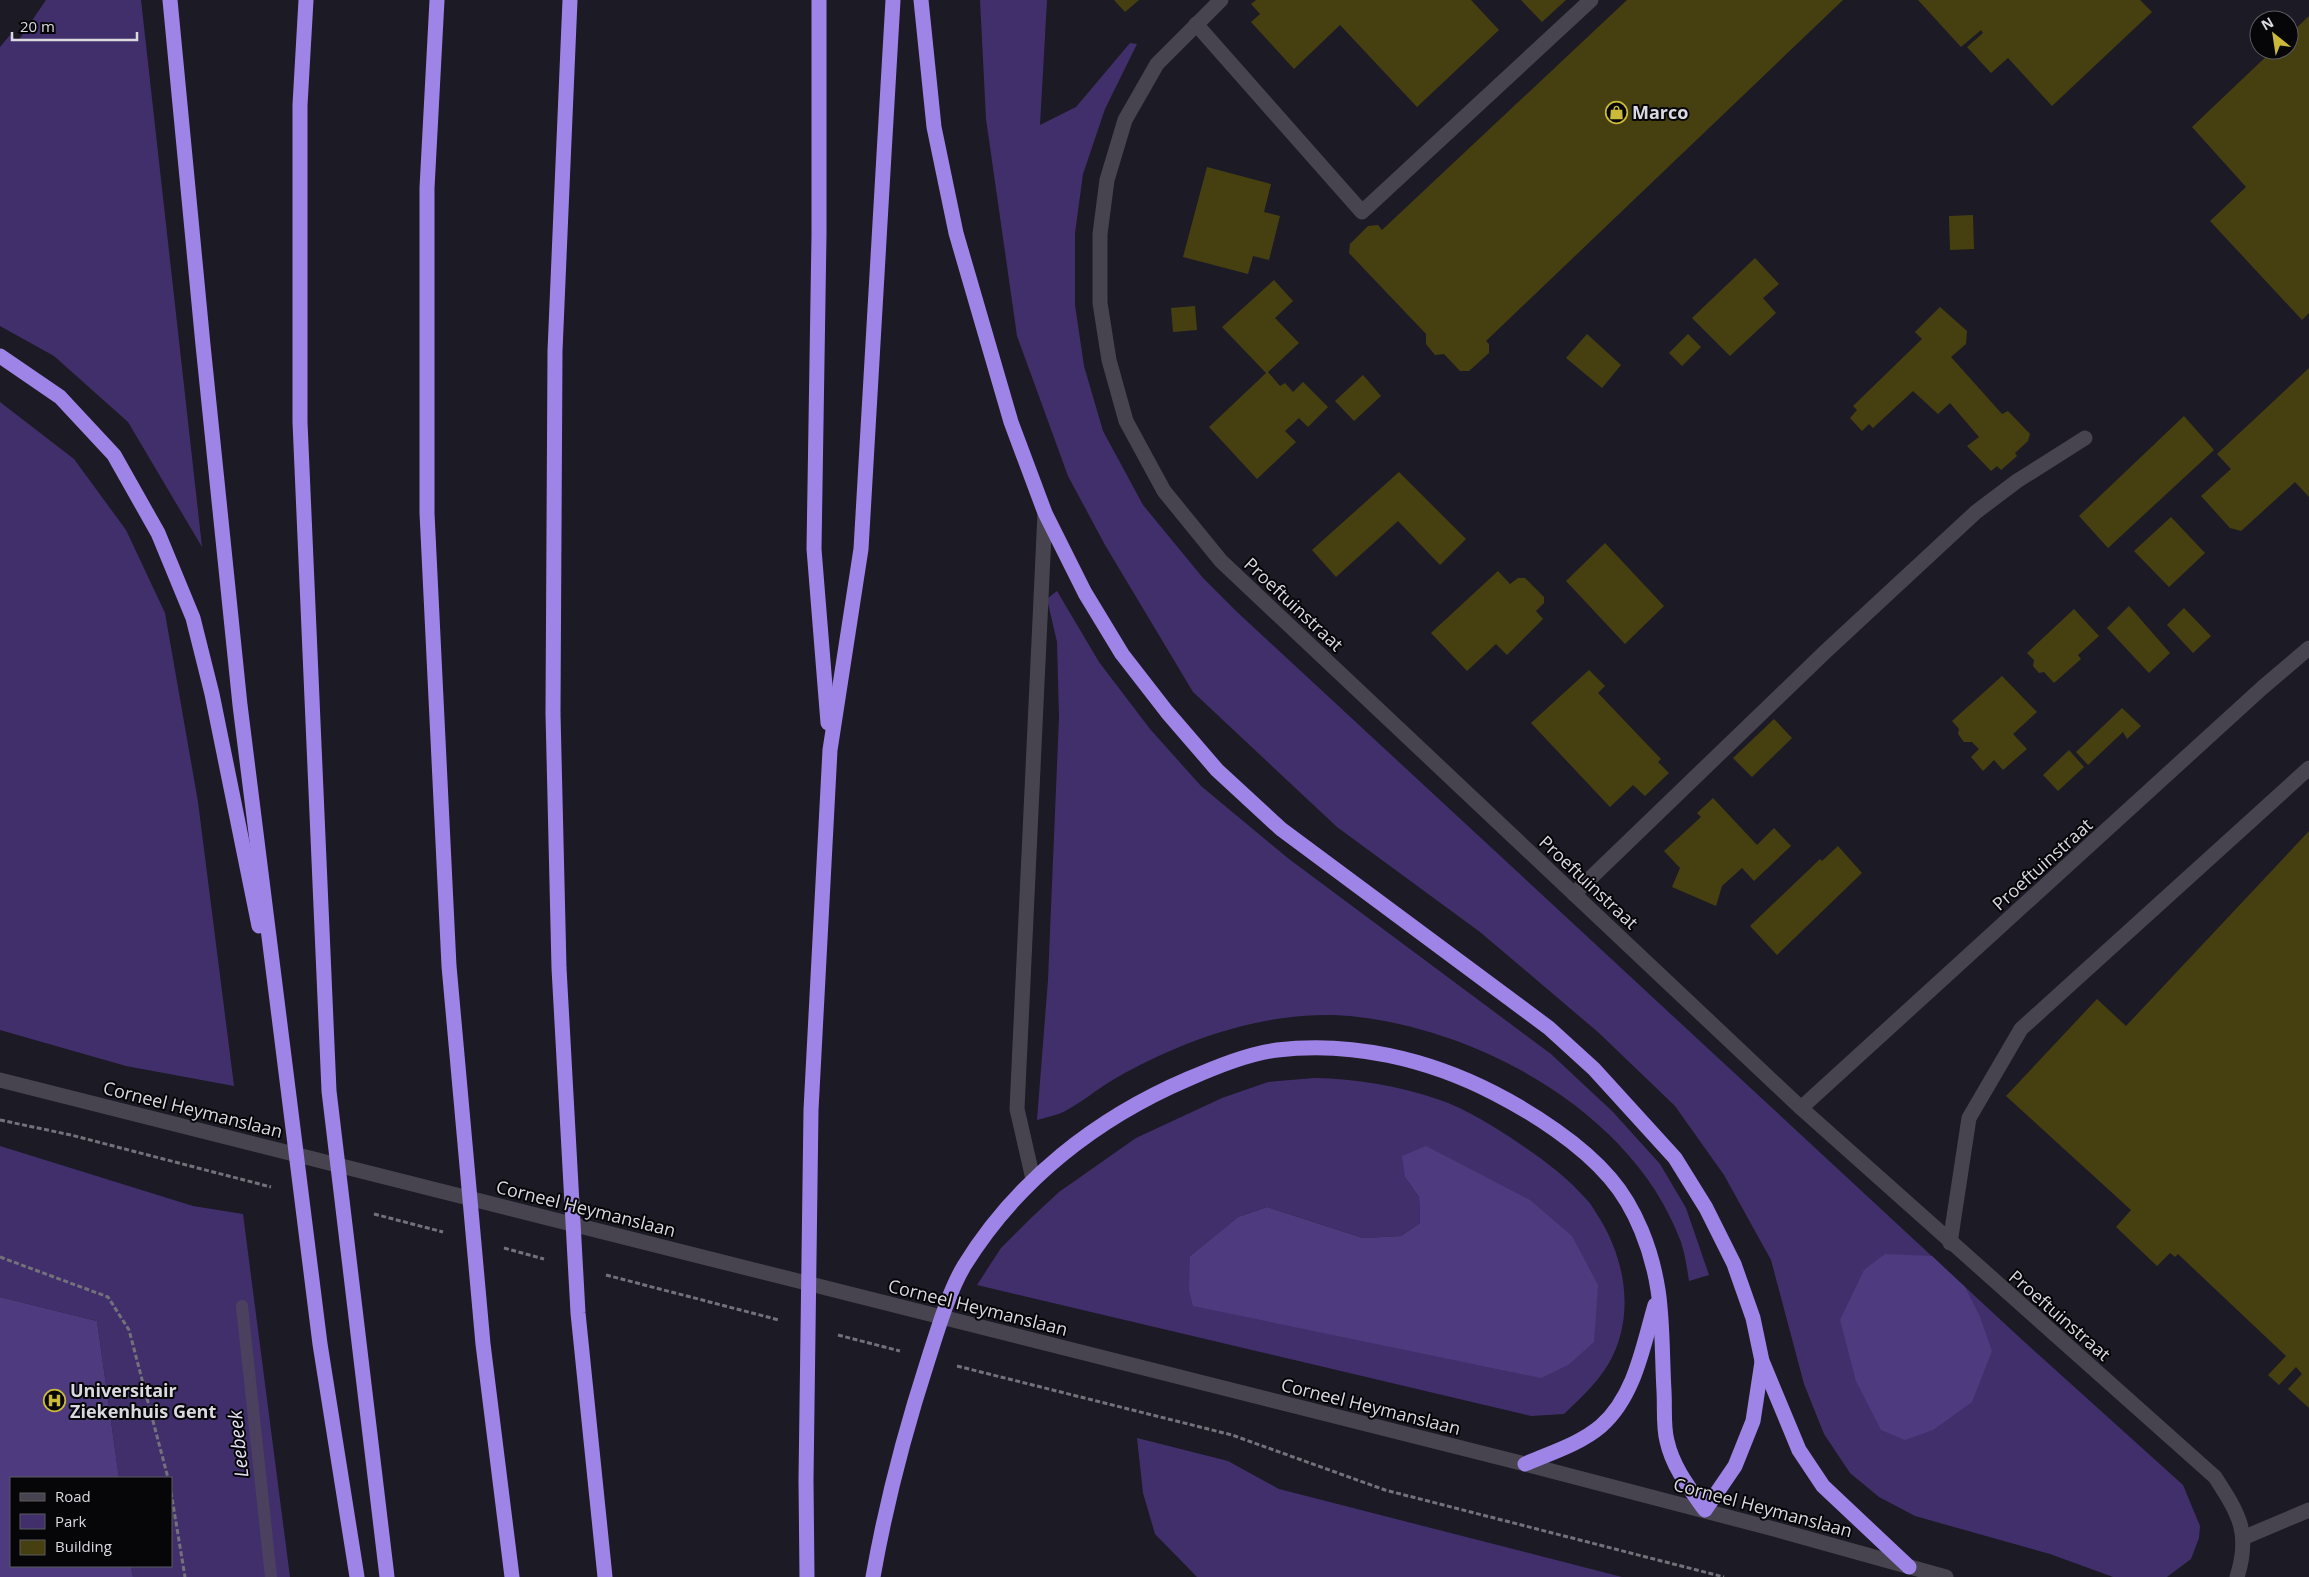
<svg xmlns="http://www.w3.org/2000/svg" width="2309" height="1577" viewBox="0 0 2309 1577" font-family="'Open Sans',sans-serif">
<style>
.green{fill:#412f6c;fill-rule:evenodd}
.forest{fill:#4e3a7e}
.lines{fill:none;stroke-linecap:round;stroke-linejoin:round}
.stream{stroke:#4b415f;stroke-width:12}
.building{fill:#464010}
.path{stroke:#73717a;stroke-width:3;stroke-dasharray:5 2.5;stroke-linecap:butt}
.minor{stroke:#474450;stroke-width:15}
.highway{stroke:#9f84e7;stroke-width:15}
.labels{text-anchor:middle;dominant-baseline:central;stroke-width:4;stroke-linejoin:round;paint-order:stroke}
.poi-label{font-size:18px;font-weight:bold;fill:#dad9e0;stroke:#060609;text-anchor:start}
.street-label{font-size:18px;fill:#dad9e0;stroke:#060609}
.water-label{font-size:19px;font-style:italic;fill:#e5e1f5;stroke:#060609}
</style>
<rect width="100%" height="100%" fill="#1c1a24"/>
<g class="green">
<polygon points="46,0 141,0 202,547 128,422 54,356 0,326 0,47 10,35 18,41"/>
<polygon points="980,0 1047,0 1040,125 1076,107 1130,43 1137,44 1105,109 1083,174 1075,233 1075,305 1084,366 1103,431 1143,505 1203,578 1236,611 2018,1336 2183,1485 2200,1526 2199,1538 2191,1559 2167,1577 2113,1577 2050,1554 1915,1516 1879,1497 1850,1473 1824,1434 1804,1384 1771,1260 1724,1175 1675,1106 1599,1033 1480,932 1337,827 1193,692 1105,545 1068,476 1017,336 986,119"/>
<polygon points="0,402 74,459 126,530 165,613 198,802 234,1086 126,1066 0,1030"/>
<path d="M1057 591 1099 662 1150 729 1201 786 1289 859 1551 1054 1613 1112 1660 1164 1686 1208 1709 1275 1689 1281C1687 1268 1685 1254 1681 1242 1635 1116 1486 1032 1358 1017 1318 1012 1275 1017 1235 1028 1193 1039 1148 1059 1111 1081 1096 1090 1082 1102 1067 1110 1059 1115 1047 1117 1037 1120L1048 980 1059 717 1057 642 1047 599Z"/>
<path d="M1314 1078C1358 1079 1395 1085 1437 1099 1467 1109 1495 1127 1520 1144 1544 1160 1568 1178 1587 1200 1592 1205 1596 1213 1600 1219 1626 1262 1635 1317 1609 1363 1597 1383 1581 1398 1564 1414L1531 1416 977 1285 1001 1248 1031 1218 1059 1192 1136 1138 1222 1098 1268 1082ZM1405 1177 1568 1365 1190 1256 1238 1217 1267 1207 1363 1238 1401 1236 1420 1223 1419 1197Z"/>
<polygon points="0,1146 193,1206 243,1214 290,1577 133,1577 131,1566 171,1566 171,1478 119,1478 97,1321 0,1297"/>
<polygon points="1137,1438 1228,1461 1279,1489 1622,1577 1197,1577 1155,1534 1143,1493"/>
</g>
<g class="forest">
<polygon points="1426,1146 1530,1200 1572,1236 1598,1285 1594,1342 1568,1365 1541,1378 1193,1306 1189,1290 1190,1256 1238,1217 1267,1207 1363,1238 1401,1236 1420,1223 1419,1197 1405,1177 1402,1156"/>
<polygon points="1885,1254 1932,1256 1965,1287 1980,1317 1992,1351 1972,1402 1933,1430 1905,1440 1881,1430 1856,1381 1840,1320 1864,1270"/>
<polygon points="0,1297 97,1321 119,1478 11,1478 11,1566 131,1566 133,1577 0,1577"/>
</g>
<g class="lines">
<polyline class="stream" points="242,1306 271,1577"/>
</g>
<g class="building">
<polygon points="1114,0 1139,0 1125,12"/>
<polygon points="1256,0 1471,0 1499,30 1417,107 1340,25 1294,69 1251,22 1260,14 1251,4"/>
<polygon points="1521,0 1566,0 1542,22"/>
<polygon points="1627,0 1843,0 1486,341 1489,344 1489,353 1469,371 1460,371 1444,354 1435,355 1426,344 1426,334 1349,253 1350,244 1368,226 1378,225 1382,230"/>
<polygon points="1918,0 2140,0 2152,12 2052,106 2008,58 1991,73 1967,47 1983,33 1981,30 1961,47"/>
<polygon points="2309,16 2309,313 2302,320 2210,221 2246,187 2192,127 2273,50 2289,50 2289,35"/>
<polygon points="1207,167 1271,184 1264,212 1280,216 1269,260 1253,256 1248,274 1183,257"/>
<polygon points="1973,215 1974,249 1950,250 1949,216"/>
<polygon points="1755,258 1779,284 1763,298 1776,313 1730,356 1692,318"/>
<polygon points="1274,280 1293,301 1275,318 1299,343 1268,372 1280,386 1285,383 1293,392 1303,382 1328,407 1308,427 1299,418 1285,431 1296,442 1257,479 1209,427 1266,373 1222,327"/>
<polygon points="1195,306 1197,330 1173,332 1171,308"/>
<polygon points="1940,307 1967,331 1966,344 1951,357 2002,414 2008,411 2030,434 2028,441 2015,453 2017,456 2001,470 1997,466 1991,471 1967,446 1979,437 1950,403 1938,414 1913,391 1873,428 1869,424 1862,431 1850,418 1857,410 1853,406 1922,339 1915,332"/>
<polygon points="1587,334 1621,365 1602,388 1566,358"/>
<polygon points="1688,334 1701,347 1682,366 1669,353"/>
<polygon points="2309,368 2309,497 2295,482 2241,531 2230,528 2201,496 2231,469 2217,454"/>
<polygon points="1363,375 1381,396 1354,421 1335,401"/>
<polygon points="2184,416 2214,450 2108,548 2079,516"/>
<polygon points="1399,472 1466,539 1440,565 1398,521 1336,577 1312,550"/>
<polygon points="2171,517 2205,553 2169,587 2134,551"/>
<polygon points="1605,543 1664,606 1625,644 1566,581"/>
<polygon points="1498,571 1510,584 1518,578 1525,578 1544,597 1544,603 1536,611 1543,619 1507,655 1496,644 1467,671 1431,633"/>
<polygon points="2129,606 2170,653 2149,673 2107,628"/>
<polygon points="2184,608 2211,636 2193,653 2167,625"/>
<polygon points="2074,609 2099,636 2078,655 2081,659 2054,683 2044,672 2039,673 2033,666 2034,660 2027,653"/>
<polygon points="1589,670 1605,686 1598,693 1661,759 1658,762 1669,773 1645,796 1633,785 1610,807 1531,723"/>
<polygon points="2002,676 2037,712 2013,734 2027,749 2003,770 1994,760 1983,771 1971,757 1979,749 1972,742 1964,742 1958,734 1959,729 1952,721"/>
<polygon points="2122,708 2141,726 2127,739 2123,732 2088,765 2076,752"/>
<polygon points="1774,719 1792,738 1752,777 1733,758"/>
<polygon points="2069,750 2084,767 2058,791 2043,775"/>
<polygon points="1713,798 1757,845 1774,828 1791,846 1754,881 1742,868 1722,886 1716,906 1672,887 1680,868 1664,851 1701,817 1697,813"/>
<polygon points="2309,831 2309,1408 2288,1389 2302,1374 2296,1367 2279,1385 2268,1375 2286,1356 2178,1254 2175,1257 2170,1253 2157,1266 2116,1227 2131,1210 2006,1096 2097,999 2126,1026"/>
<polygon points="1838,846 1862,873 1777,955 1750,926 1820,859 1822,861"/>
</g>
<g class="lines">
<g class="path">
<polyline points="0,1120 71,1135 271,1187"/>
<polyline points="374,1214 443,1232"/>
<polyline points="504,1248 544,1259"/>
<polyline points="0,1257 108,1297 129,1330 168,1478"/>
<polyline points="606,1275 779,1320"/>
<polyline points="838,1335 900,1351"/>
<polyline points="957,1366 1232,1435 1385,1490 1724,1577"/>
<polyline points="171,1492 185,1577"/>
</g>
<g class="minor">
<path d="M1221 0 1157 64 1125 120 1107 180 1100 234V303L1109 360 1126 421 1164 491 1221 561 1801 1108 2215 1477C2239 1514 2251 1533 2237 1577"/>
<polyline points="1196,24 1362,212 1591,0"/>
<polyline points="1574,894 1825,652 1976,512 2017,481 2085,438"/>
<polyline points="0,1080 1525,1464 1774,1529 1946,1577"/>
<polyline points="1801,1108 2262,688 2309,648"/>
<polyline points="1033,1179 1017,1109 1045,513"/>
<polyline points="1950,1243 1969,1118 2021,1029 2309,768"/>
<polyline points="2245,1537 2309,1510"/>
</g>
<g class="highway">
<polyline points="170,0 203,345 240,705 320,1344 357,1577"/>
<polyline points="306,0 300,105 300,422 329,1091 387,1577"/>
<polyline points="437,0 427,188 427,513 449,966 483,1344 512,1577"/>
<polyline points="570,0 555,351 553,713 559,968 578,1313 605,1577"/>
<polyline points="819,0 819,235 814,549 828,723"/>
<polyline points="921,0 934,127 956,233 1011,422 1045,513 1085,593 1122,654 1167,712 1217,770 1281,829 1549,1028 1594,1069 1675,1158 1706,1208 1734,1264 1753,1318 1762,1361 1799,1450 1823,1486 1909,1567"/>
<polyline points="0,356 60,397 114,455 158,533 193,618 212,694 259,926"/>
<path d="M1525 1464C1550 1453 1580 1444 1601 1426 1635 1396 1643 1346 1655 1305"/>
<polyline points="807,1577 806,1480 811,1110 830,750 861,549 893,0"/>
<path d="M873 1577C886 1503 905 1431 928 1360 937 1332 949 1291 964 1266 1017 1180 1097 1118 1188 1079 1216 1067 1247 1054 1277 1050 1351 1041 1428 1059 1494 1093 1533 1113 1581 1144 1610 1178 1636 1208 1652 1251 1658 1290 1663 1322 1662 1358 1664 1391 1665 1407 1663 1426 1667 1441 1673 1468 1690 1489 1705 1510L1735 1466 1753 1421 1762 1362"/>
</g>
</g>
<defs>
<symbol id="shop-ring" viewBox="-11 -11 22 22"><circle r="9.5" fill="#060609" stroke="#cbba39" stroke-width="1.5"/><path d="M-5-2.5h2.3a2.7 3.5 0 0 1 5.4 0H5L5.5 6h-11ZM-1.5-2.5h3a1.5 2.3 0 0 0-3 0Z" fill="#cbba39"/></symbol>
<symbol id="hospital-ring" viewBox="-11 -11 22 22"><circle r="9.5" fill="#060609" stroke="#cbba39" stroke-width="1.5"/><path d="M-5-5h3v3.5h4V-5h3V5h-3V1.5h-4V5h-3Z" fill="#cbba39"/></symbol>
</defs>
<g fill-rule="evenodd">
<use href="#shop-ring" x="1604" y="100" width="25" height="25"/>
<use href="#hospital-ring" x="42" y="1388" width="25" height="25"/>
</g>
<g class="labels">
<g class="poi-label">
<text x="1632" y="112">Marco</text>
<text x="70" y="1390">Universitair<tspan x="70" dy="21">Ziekenhuis Gent</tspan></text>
</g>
<g class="street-label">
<text transform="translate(1294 604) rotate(43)">Proeftuinstraat</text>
<text transform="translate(2042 864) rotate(-42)">Proeftuinstraat</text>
<text transform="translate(1589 882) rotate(43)">Proeftuinstraat</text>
<text transform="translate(193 1109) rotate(14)">Corneel Heymanslaan</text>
<text transform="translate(586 1208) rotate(14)">Corneel Heymanslaan</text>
<text transform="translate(978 1307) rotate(14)">Corneel Heymanslaan</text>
<text transform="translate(2060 1315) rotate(41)">Proeftuinstraat</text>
<text transform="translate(1371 1406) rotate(14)">Corneel Heymanslaan</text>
<text transform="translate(1763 1507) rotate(15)">Corneel Heymanslaan</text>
</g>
<g class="water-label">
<text transform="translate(238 1444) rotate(-96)">Leebeek</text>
</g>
</g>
<rect x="10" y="1477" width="162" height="90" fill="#060609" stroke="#5b5a5f"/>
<rect x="20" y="1493" width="25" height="8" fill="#474450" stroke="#5b5a5f"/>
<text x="55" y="1502" font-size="15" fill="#dad9e0">Road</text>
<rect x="20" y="1514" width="25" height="15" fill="#412f6c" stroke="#5b5a5f"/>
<text x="55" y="1527" font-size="15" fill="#dad9e0">Park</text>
<rect x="20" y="1540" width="25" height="15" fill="#464010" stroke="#5b5a5f"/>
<text x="55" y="1552" font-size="15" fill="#dad9e0">Building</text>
<g transform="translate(2274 35) rotate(330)"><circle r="24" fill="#060609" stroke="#5b5a5f"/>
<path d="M0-4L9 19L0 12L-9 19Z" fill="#cbba39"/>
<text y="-8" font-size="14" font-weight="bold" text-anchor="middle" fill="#dad9e0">N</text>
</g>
<path d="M12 32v8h125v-8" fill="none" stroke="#dad9e0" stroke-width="2.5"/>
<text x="20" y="32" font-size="15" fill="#dad9e0" stroke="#060609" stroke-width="4" paint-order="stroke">20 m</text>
</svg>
